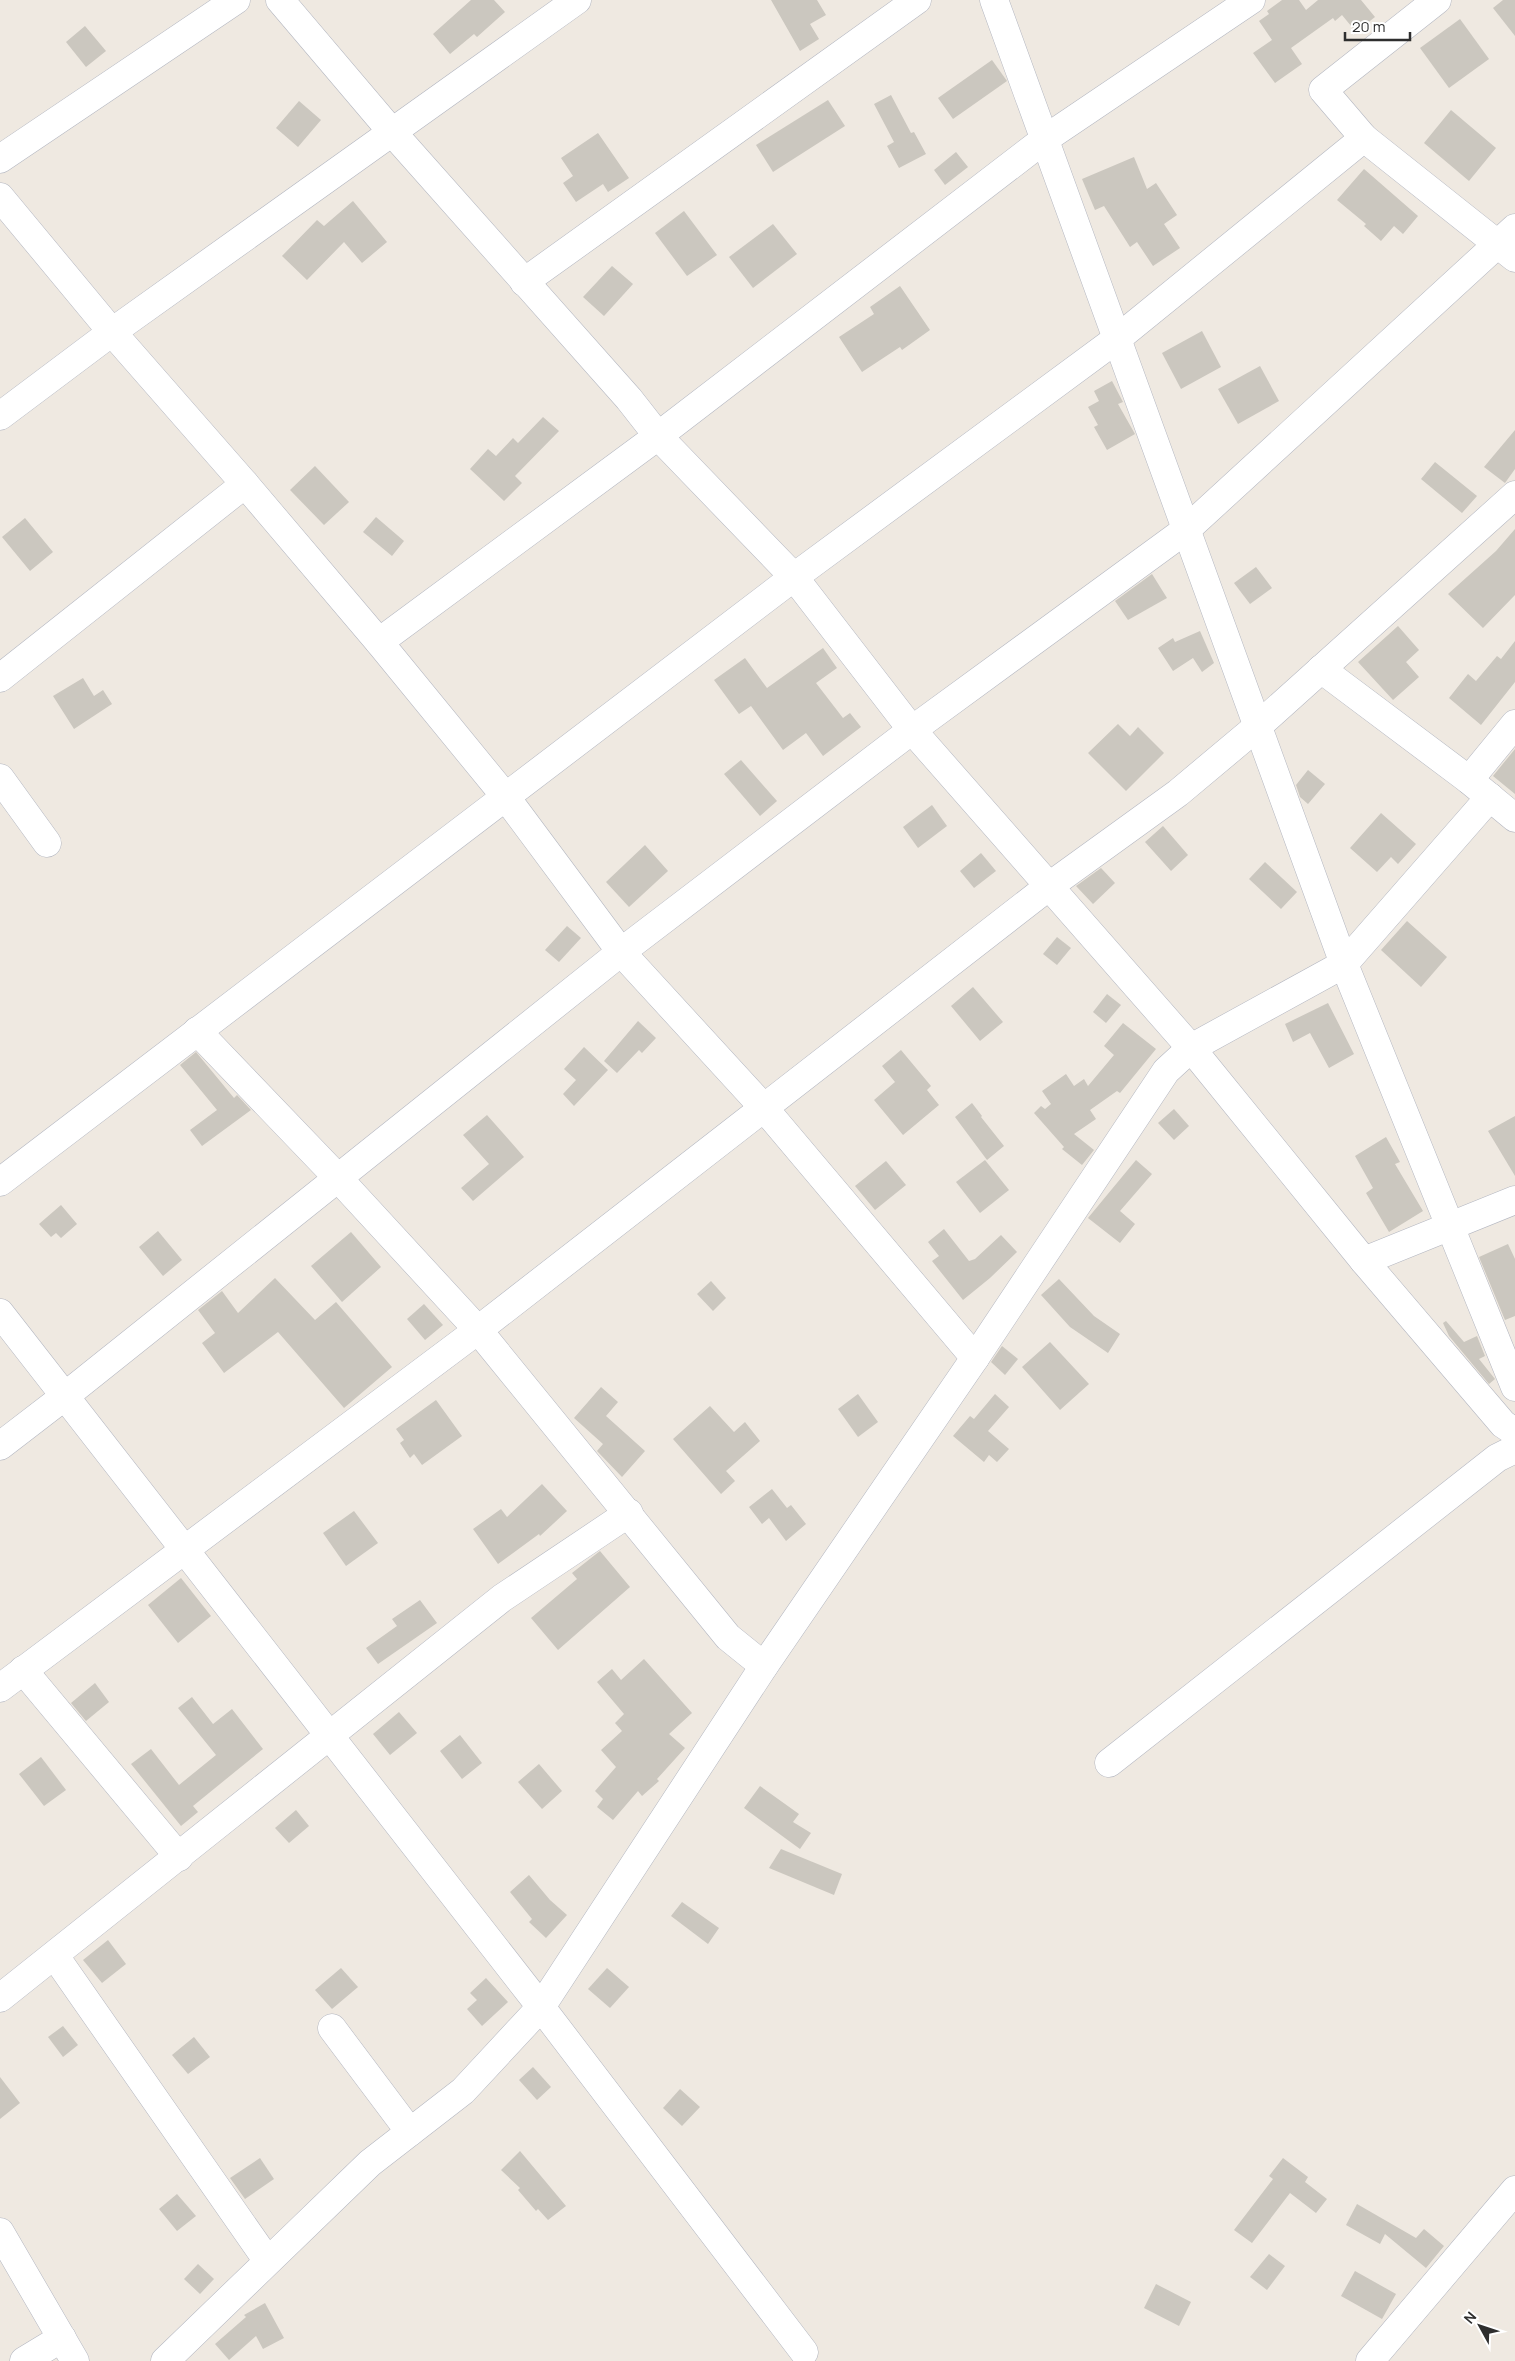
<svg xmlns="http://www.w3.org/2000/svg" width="1515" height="2361" viewBox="0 0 1515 2361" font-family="Manrope,sans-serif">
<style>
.building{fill:#cbc7bf}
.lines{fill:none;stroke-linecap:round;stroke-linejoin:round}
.minor-casing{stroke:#b4b7c1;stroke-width:29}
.minor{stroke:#fff;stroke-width:28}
</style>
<rect width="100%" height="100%" fill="#efe9e1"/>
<g class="building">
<polygon points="471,0 494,0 505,12 477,37 474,34 450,54 433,34"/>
<polygon points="771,0 817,0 826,15 810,24 819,39 800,51"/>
<polygon points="1282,0 1299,0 1306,10 1318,0 1361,0 1375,17 1356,32 1342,15 1335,21 1333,18 1291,48 1302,64 1275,83 1253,53 1272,40 1259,21 1269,14 1267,11"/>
<polygon points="1503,0 1515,0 1515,36 1493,8"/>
<polygon points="1460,19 1489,59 1449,88 1420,48"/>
<polygon points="85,26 106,51 86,67 66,42"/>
<polygon points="992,60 1007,81 953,119 938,98"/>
<polygon points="891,95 911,133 914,132 926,154 899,168 887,146 894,142 874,104"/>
<polygon points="828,100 845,126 773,172 756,145"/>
<polygon points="299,101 321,120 298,147 276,128"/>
<polygon points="1451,110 1496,148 1469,181 1424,143"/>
<polygon points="598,133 629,178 608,192 603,184 576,202 563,183 573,176 561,158"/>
<polygon points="956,152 968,167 945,185 934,170"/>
<polygon points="1134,157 1147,189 1156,183 1177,215 1164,224 1180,248 1153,266 1137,242 1130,247 1104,206 1095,210 1082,179"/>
<polygon points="1364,169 1418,216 1403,234 1394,226 1381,241 1364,226 1366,224 1337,200"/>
<polygon points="353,201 387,242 362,263 344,242 307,280 282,256 317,220 324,226"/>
<polygon points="684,211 717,255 687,276 655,233"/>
<polygon points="773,224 797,254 753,288 729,257"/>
<polygon points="612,266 633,284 604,316 583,297"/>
<polygon points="900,286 930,330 902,350 900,347 862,372 839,337 874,314 870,307"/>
<polygon points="1202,331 1221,367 1181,389 1162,353"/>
<polygon points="1260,366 1279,401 1238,424 1218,389"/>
<polygon points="1112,381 1123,402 1118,404 1135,434 1107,450 1094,427 1098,425 1088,407 1099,401 1094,391"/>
<polygon points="543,417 559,431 515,476 522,483 504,501 470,469 488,449 496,456 513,438 518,443"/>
<polygon points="1515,430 1515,469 1505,483 1484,467"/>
<polygon points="1435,462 1477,496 1462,513 1421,479"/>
<polygon points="315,466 349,502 324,525 290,490"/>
<polygon points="376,517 404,541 392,556 363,532"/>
<polygon points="25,518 53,552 30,571 2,537"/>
<polygon points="1515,529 1515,595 1483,628 1448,594 1496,551"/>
<polygon points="1256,567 1272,588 1250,604 1234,583"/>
<polygon points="1152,574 1167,598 1128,620 1115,601"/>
<polygon points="1398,626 1419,650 1406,662 1419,677 1393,700 1358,662"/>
<polygon points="1200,631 1214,663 1202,672 1193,658 1173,671 1158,648 1173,638 1175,642"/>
<polygon points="1515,641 1515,682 1481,725 1449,698 1468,674 1476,681 1497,656 1501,659"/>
<polygon points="823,648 837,668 816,683 843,718 850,713 861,727 823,756 806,733 783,750 751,706 739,714 714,680 745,658 767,688"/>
<polygon points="83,678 94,696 103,690 112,704 74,729 53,696"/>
<polygon points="1118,724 1130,736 1138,727 1164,753 1126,791 1088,753"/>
<polygon points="1515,749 1515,794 1493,776"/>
<polygon points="741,760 777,801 760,816 724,774"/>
<polygon points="1308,770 1325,784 1308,804 1300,797 1296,785"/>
<polygon points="932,805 947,826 918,848 903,827"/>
<polygon points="1381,813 1416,844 1398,864 1391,857 1377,872 1350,848"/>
<polygon points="1163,826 1188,855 1171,871 1145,842"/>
<polygon points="645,845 668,871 629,907 606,882"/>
<polygon points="981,853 996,871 974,888 960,871"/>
<polygon points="1265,862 1297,892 1281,909 1249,879"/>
<polygon points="1101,868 1115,883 1093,904 1076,886"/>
<polygon points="1407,921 1447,957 1421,987 1381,950"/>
<polygon points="567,926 581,938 559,962 545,950"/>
<polygon points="1057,937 1071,948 1057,965 1043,954"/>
<polygon points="973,987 1003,1022 980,1041 951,1006"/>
<polygon points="1107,994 1121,1005 1106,1023 1093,1012"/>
<polygon points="1328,1003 1354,1054 1329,1068 1310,1033 1293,1042 1285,1024"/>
<polygon points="638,1021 656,1038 642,1053 639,1050 617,1073 604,1061"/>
<polygon points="1123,1023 1156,1049 1120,1093 1117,1091 1090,1110 1096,1119 1074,1134 1094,1150 1082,1165 1062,1149 1064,1147 1034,1113 1041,1106 1045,1109 1051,1104 1042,1091 1066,1074 1074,1086 1084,1079 1088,1086 1114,1055 1104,1046"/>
<polygon points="584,1047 608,1070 574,1106 563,1094 576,1080 564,1069"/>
<polygon points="901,1050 931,1086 927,1090 939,1105 903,1135 874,1100 895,1082 882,1066"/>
<polygon points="196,1052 234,1098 237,1095 251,1110 202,1146 190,1130 217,1110 180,1065"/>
<polygon points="972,1103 982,1116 981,1117 1004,1146 987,1160 955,1117"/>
<polygon points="1174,1109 1189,1126 1174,1140 1158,1123"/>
<polygon points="487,1115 524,1157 473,1201 461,1188 489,1164 463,1135"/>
<polygon points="1515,1116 1515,1176 1488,1131"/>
<polygon points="1386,1137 1400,1162 1395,1164 1423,1211 1389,1232 1366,1193 1373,1188 1355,1156"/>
<polygon points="985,1160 1009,1190 980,1213 956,1182"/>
<polygon points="1136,1160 1152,1174 1120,1211 1135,1224 1120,1243 1088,1218"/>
<polygon points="886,1161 906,1185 875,1210 855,1186"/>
<polygon points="61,1205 77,1224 61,1238 56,1233 51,1237 39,1224"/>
<polygon points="944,1229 969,1261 975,1259 1001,1235 1017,1252 990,1278 963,1300 932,1261 939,1256 928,1242"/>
<polygon points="158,1231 182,1260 163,1276 139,1247"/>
<polygon points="351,1232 381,1267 342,1302 311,1266"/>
<polygon points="1508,1244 1515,1259 1515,1316 1505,1320 1479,1257"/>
<polygon points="275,1278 315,1320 336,1302 392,1367 344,1408 278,1332 224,1373 202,1343 215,1333 198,1310 222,1291 238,1313"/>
<polygon points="1059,1279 1094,1316 1120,1334 1108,1353 1070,1327 1041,1295"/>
<polygon points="711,1281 726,1298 713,1311 697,1294"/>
<polygon points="424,1304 443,1325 425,1340 407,1319"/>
<polygon points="1446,1321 1464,1342 1477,1336 1485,1356 1479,1359 1495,1379 1489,1384 1449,1336 1443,1323"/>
<polygon points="1050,1342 1089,1384 1060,1410 1022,1367"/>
<polygon points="1002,1346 1018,1359 1005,1375 991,1362"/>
<polygon points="601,1387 618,1402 606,1416 645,1451 622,1477 597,1451 603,1444 574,1418"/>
<polygon points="858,1394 878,1422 858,1437 838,1409"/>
<polygon points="995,1394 1009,1407 988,1431 1009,1449 997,1462 989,1455 984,1462 953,1436 970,1416 974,1419"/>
<polygon points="436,1400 462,1436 422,1465 414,1454 410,1458 400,1443 404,1440 396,1429"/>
<polygon points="710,1406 734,1432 745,1422 760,1441 726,1471 735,1481 721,1494 673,1439"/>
<polygon points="542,1484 567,1511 540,1536 539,1534 498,1564 473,1529 501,1509 507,1517"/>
<polygon points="772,1489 787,1508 791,1505 806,1524 786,1541 769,1518 762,1524 749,1507"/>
<polygon points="354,1511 378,1543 346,1566 323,1533"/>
<polygon points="600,1551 630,1587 558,1650 531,1618 577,1579 572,1573"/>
<polygon points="181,1578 211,1616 178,1643 148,1605"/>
<polygon points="420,1600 437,1623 378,1664 366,1648 397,1626 392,1619"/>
<polygon points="644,1659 692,1713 669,1734 685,1748 657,1779 659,1781 642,1796 638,1791 613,1820 597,1807 603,1799 595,1791 616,1767 601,1750 622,1731 615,1723 624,1714 597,1682 612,1669 621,1680"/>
<polygon points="95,1683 109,1702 86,1721 71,1703"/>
<polygon points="192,1697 213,1724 232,1709 263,1749 193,1806 198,1812 181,1826 131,1764 151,1749 179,1785 216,1755 178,1708"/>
<polygon points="399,1712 417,1733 390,1755 373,1734"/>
<polygon points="460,1735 482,1763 462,1779 440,1751"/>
<polygon points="41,1757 66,1790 44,1806 19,1774"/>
<polygon points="539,1764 562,1791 542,1809 518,1782"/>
<polygon points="760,1786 799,1814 793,1822 811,1833 800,1849 744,1808"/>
<polygon points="296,1810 309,1826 289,1843 275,1828"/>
<polygon points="781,1849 842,1874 834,1895 769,1868"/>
<polygon points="529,1875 550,1900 567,1915 546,1938 529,1922 532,1919 510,1892"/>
<polygon points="682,1902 719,1928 708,1944 671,1916"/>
<polygon points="108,1940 126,1964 102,1983 83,1960"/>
<polygon points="341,1968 358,1987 332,2009 315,1990"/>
<polygon points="607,1968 629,1987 610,2008 588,1989"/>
<polygon points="486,1978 508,2002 482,2026 467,2009 477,2000 470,1993"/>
<polygon points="63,2026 78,2045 63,2057 48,2037"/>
<polygon points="194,2037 210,2057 188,2074 172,2055"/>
<polygon points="533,2067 551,2087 537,2100 519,2080"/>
<polygon points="0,2077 20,2103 0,2119"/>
<polygon points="680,2089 700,2107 682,2126 663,2108"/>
<polygon points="520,2151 566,2206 548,2220 538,2209 536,2211 518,2190 520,2188 501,2170"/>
<polygon points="260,2158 274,2179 245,2199 230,2178"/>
<polygon points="1283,2158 1308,2177 1305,2182 1327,2199 1316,2213 1290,2193 1252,2243 1234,2230 1273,2179 1269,2176"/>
<polygon points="177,2194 196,2216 177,2231 159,2209"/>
<polygon points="1357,2204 1416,2238 1424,2229 1444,2246 1426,2268 1385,2234 1380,2244 1346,2225"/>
<polygon points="1269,2254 1285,2266 1267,2290 1250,2277"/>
<polygon points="198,2264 214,2279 200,2294 184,2279"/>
<polygon points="1355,2271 1396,2294 1382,2319 1341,2296"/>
<polygon points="1156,2284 1191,2302 1179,2326 1144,2308"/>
<polygon points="265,2303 284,2338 263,2349 256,2336 229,2360 215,2344 246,2317 244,2315"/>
</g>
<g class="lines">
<defs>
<g id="minor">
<polyline points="280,0 392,132 629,399 658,436 794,577 912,730 1191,1048 1364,1261 1503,1424 1515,1432"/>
<polyline points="994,0 1344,964 1515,1387"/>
<polyline points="1437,0 1323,90 1364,138 1515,258"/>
<polyline points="0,159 236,0"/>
<polyline points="0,197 112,332 245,484 379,642 505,796 621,952 764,1108 975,1358"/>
<polyline points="524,282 917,0"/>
<polyline points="0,416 112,332 577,0"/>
<polyline points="379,642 658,436 1045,139 1251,0"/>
<polyline points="1321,669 1469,780 1515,818"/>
<polyline points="0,678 245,484"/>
<polyline points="0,778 47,843"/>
<polyline points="1469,780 1515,724"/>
<polyline points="197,1031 338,1178 478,1330 728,1637 764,1666"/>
<polyline points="0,1182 794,577 1118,338 1364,138"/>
<polyline points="1364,1261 1515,1200"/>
<polyline points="0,1313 541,2007 804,2352"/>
<polyline points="0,1446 65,1396 621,952 912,730 1187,529 1515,228"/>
<polyline points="23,1670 179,1857"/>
<polyline points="0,1688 478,1330 1048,887 1178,793 1258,726 1515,495"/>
<polyline points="1109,1763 1497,1458 1515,1449"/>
<polyline points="55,1956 267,2260"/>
<polyline points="0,1998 502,1598 629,1513"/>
<polyline points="332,2028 410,2132"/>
<polyline points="0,2232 75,2361"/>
<polyline points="24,2361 62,2338"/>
<polyline points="165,2361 370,2163 463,2091 541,2007 764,1666 975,1358 1166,1071 1191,1048 1344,964 1490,797"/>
<polyline points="1370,2361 1515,2190"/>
</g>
</defs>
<use href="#minor" class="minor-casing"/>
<use href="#minor" class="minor"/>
</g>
<g transform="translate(1480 2326) rotate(310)" stroke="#ffffff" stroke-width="4" paint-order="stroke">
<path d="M0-4L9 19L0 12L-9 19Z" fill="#2e2e2e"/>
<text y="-8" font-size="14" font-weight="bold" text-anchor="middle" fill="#2e2e2e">N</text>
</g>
<path d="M1345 32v8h65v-8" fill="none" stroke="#2e2e2e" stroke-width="2.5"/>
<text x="1352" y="32" font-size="15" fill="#2e2e2e" stroke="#ffffff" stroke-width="4" paint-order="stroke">20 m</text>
</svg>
